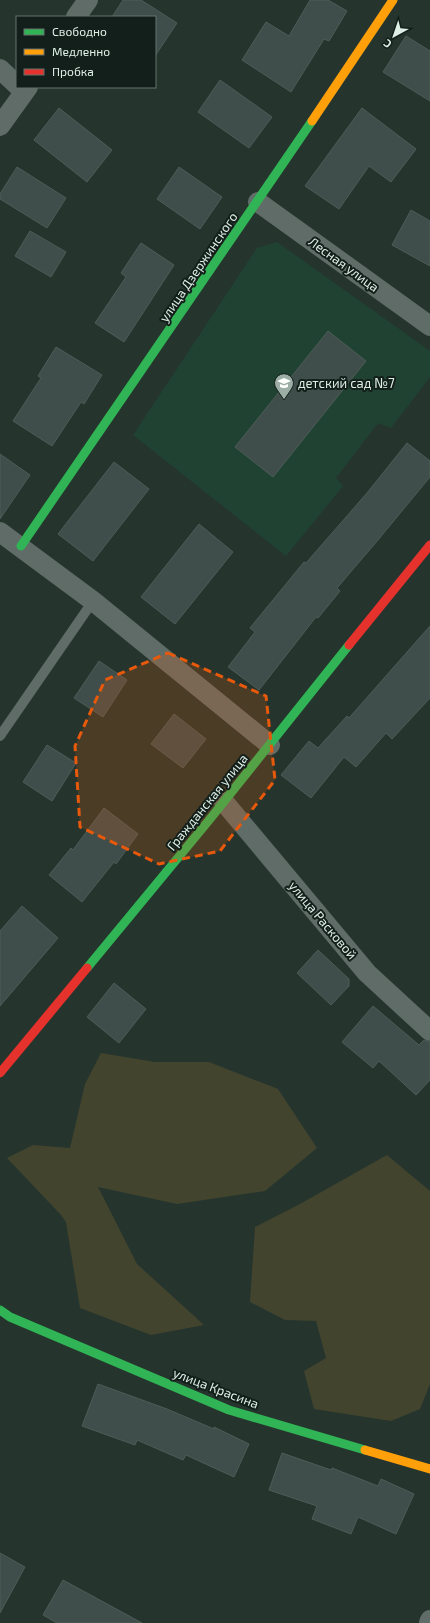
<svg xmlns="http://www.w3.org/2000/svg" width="430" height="1623" viewBox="0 0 430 1623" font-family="'Exo 2',sans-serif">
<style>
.built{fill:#204233}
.green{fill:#42442e}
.building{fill:#3f4e4a;stroke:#4e5c58}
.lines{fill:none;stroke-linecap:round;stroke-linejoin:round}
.lane{stroke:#606c67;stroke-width:10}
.street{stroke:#606c67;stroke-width:20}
.fast{stroke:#30b455;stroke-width:9}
.slow{stroke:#ff9f0a;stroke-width:9}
.jam{stroke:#e5322d;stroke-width:9}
.marked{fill:#e8590c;fill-opacity:0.2;stroke:#e8590c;stroke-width:3;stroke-dasharray:8 5;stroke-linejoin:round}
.labels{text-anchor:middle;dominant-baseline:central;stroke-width:4;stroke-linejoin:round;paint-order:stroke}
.street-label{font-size:13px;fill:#deefe6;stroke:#131f1a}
.poi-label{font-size:13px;fill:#deefe6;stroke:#131f1a;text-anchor:start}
</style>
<rect width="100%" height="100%" fill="#25352e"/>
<polygon class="built" points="277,242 430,351 430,377 391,428 378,423 336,478 343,486 286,556 133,435 257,248"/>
<g class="green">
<polygon points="101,1053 155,1062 209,1062 278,1089 317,1148 265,1191 177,1204 98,1187 137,1264 204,1325 151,1335 80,1308 66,1222 61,1215 7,1158 33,1145 70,1148 85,1084"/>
<polygon points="387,1155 430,1191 430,1384 420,1409 391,1421 314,1409 304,1371 326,1358 316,1321 285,1320 250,1302 255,1227 300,1204"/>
</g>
<g class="building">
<polygon points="123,0 141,0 177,23 155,56 155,17 112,17"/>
<polygon points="310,0 328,0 347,11 329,41 324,39 291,92 242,60 266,22 289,36"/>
<polygon points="406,36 430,51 430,101 383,72"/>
<polygon points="220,80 272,117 249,148 198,112"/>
<polygon points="59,108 112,150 87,182 34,140"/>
<polygon points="362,108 416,149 391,182 369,166 339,209 305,186"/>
<polygon points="17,167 66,198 47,228 0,199 0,194"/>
<polygon points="179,167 222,197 200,229 157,199"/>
<polygon points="411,210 430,221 430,266 392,245"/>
<polygon points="30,231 66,252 51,277 15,256"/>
<polygon points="141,243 174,265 124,342 95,323 126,277 121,273"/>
<polygon points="328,331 366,361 273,477 235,447"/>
<polygon points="56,347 102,375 84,404 81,402 52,446 13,421 41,378 38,376"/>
<polygon points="407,443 430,461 430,477 378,540 337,588 340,591 318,618 316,617 259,690 228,667 255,632 250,628 304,562 306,563 367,493"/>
<polygon points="0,454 30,475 0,519"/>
<polygon points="114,462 149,489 93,561 58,534"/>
<polygon points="199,524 233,552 175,624 141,597"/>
<polygon points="430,626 430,698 392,739 386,733 356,767 344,757 311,798 281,775 309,741 318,748 347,716 349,718"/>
<polygon points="99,661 127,680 103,717 74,698"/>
<polygon points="174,714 206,739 183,768 151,744"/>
<polygon points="47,745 76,763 52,801 23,782"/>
<polygon points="104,808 138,834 116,864 114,862 82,902 49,875 71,848 73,850"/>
<polygon points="22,906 58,938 0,1006 0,931"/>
<polygon points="318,950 349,979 349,986 331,1005 297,973"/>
<polygon points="114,983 146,1009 119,1043 87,1017"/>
<polygon points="373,1006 419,1045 424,1040 430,1042 430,1080 416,1095 379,1061 373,1068 342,1042"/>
<polygon points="98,1384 167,1409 214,1429 214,1427 249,1444 234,1477 186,1455 183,1460 137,1440 135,1445 82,1426"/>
<polygon points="282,1453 331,1470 332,1468 378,1486 381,1479 414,1494 396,1534 358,1517 351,1534 312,1519 317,1506 269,1490"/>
<polygon points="0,1553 25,1567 0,1613"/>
<polygon points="63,1580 142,1623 57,1623 43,1615"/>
</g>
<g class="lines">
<polyline class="lane" points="0,736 93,601"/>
<g class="street">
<polyline points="76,17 88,0"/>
<polyline points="0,69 17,85"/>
<polyline points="0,126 28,87"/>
<polyline points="258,202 430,326"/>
<polyline points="0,532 93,601 270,745"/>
<polyline points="224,802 367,973 430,1031"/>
<polyline points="429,1623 430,1620"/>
</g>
<g class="fast">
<polyline points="21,546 312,121"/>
<polyline points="87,968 210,819 349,645"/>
<polyline points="0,1310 10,1317 229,1410 365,1450"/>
</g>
<g class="slow">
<polyline points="312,121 393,0"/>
<polyline points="365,1450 430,1469"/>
</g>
<g class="jam">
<polyline points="349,645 430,545"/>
<polyline points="0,1073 87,968"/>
</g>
</g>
<path class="marked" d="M168 653 266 696 275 780 220 851 159 864 80 827 75 746 105 680Z"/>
<defs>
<symbol id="school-pin" viewBox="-11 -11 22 30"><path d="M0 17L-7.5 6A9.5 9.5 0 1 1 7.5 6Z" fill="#9daea6" stroke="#131f1a"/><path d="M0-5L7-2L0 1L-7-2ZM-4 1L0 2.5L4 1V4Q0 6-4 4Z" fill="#fff"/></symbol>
</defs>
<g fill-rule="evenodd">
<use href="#school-pin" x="273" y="372" width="22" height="30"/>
</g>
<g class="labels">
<g class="street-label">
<text transform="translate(344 264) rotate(36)">Лесная улица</text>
<text transform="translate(198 267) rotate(-56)">улица Дзержинского</text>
<text transform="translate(207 802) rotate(-51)">Гражданская улица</text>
<text transform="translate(323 920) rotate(50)">улица Расковой</text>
<text transform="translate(216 1388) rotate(21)">улица Красина</text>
</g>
<g class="poi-label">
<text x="298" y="383">детский сад №7</text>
</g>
</g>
<rect x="16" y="16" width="140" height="72" fill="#131f1a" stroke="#64726c"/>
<rect x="24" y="29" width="20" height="6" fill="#30b455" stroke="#64726c"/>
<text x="52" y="36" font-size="12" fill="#deefe6">Свободно</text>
<rect x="24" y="49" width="20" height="6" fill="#ff9f0a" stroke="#64726c"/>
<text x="52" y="56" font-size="12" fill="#deefe6">Медленно</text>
<rect x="24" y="69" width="20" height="6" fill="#e5322d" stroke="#64726c"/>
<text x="52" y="76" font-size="12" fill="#deefe6">Пробка</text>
<g transform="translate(394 36) rotate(220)" stroke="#131f1a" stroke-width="3" paint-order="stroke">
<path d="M0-3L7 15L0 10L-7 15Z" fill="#deefe6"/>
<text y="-6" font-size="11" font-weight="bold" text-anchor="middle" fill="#deefe6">С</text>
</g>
</svg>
